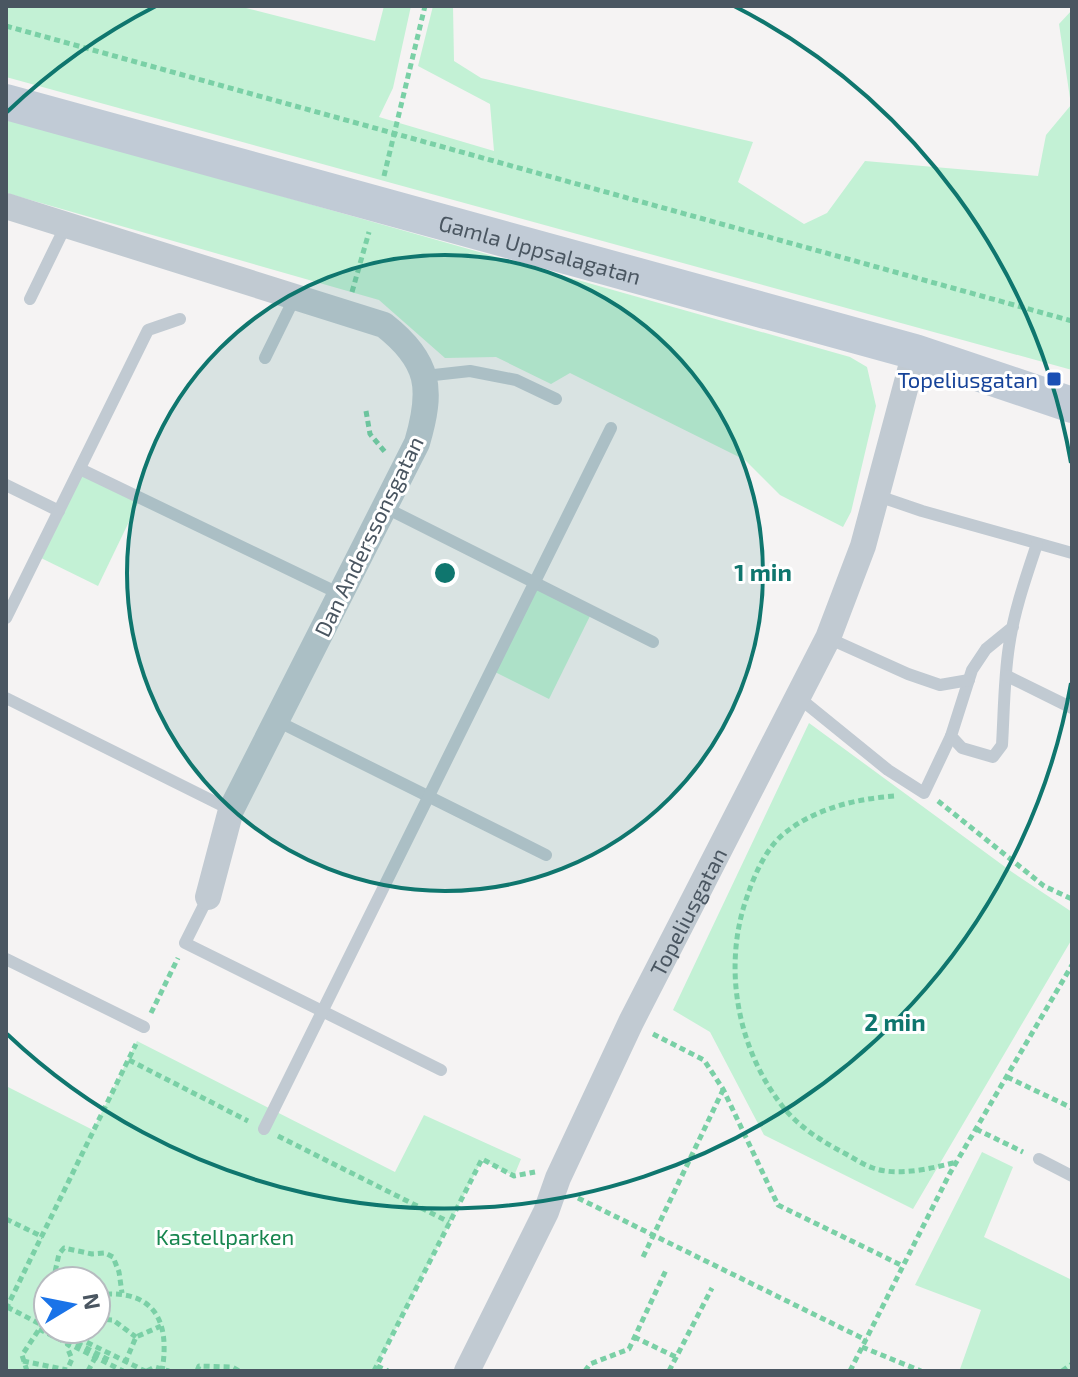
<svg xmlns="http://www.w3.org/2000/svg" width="1078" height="1377" viewBox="0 0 1078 1377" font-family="'Exo 2',sans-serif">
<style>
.green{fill:#c3f1d5;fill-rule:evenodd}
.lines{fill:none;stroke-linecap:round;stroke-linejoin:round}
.path{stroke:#7ad0a6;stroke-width:5;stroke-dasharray:6 4;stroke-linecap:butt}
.lane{stroke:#c1cad2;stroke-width:12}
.street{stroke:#c1cad2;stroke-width:26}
.secondary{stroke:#c1cbd6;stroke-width:36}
.ring{fill:none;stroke:#0f766e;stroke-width:4}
.transit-dot{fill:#1a4fb4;stroke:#fff;stroke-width:3}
.labels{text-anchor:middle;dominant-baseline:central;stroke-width:6;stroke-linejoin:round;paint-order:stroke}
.street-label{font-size:22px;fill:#4a5661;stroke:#fff}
.transit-label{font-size:22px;fill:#164399;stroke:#fff;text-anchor:end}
.park-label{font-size:22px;fill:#17864f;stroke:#fff}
.centre{fill:#0f766e;stroke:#fff;stroke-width:4}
.ring-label{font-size:24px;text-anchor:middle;font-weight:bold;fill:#0f766e;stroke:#fff;stroke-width:6;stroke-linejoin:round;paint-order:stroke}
</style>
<rect width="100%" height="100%" fill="#f5f3f3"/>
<g class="green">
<polygon points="6,6 238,6 375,41 384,6 411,6 393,88 379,117 494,151 490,104 418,66 433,6 453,6 454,61 481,78 753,142 738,182 804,224 827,213 865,161 1038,176 1046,135 1071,105 1059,24 1072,10 1072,370 6,77"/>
<polygon points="6,118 850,357 867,367 876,406 851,512 843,527 780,495 745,460 570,373 551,384 496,357 445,358 379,300 6,193"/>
<polygon points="82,475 138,503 98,586 41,558"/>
<polygon points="534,583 592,612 549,699 491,670"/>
<polygon points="809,723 1012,872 1072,912 1072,939 913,1209 764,1135 710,1032 673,1010"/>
<path d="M137 1041 395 1172 424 1115 521 1159 514 1176 482 1160 374 1371H6V1086L93 1130ZM48 1281H96V1329H48Z"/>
<polygon points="982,1152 1013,1167 984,1237 1072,1280 1072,1371 962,1371 960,1369 981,1310 915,1285"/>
</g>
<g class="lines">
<g class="path">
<polyline points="6,26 1072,321"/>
<polyline points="384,176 425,6"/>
<polyline points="352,292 369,232"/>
<polyline points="366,411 370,434 385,452"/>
<path d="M894 796C856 799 817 808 786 832 768 845 755 873 748 894 722 964 736 1047 783 1107 800 1128 823 1142 846 1154 855 1159 864 1165 873 1168 898 1177 933 1168 957 1162"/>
<polyline points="938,801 1044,886 1072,899"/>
<polyline points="151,1013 178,958"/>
<polyline points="653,1034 704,1060 723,1089 778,1205 903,1266"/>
<polyline points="129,1060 248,1121"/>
<polyline points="1007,1077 1072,1108"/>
<polyline points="976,1129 1023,1152"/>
<polyline points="278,1136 449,1222"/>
<polyline points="578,1198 866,1340"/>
<polyline points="6,1219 43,1237"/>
<polyline points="643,1257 723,1090"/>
<polyline points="53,1281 59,1254 64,1248 92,1254 105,1253 113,1257 119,1272 122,1293"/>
<polyline points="48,1291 43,1301 48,1315"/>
<path d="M96 1295C152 1288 171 1318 162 1371"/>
<polyline points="7,1307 44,1326"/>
<polyline points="6,1309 136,1044"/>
<polyline points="96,1319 113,1320 136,1337"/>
<polyline points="39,1329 123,1371"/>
<polyline points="50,1329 111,1361"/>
<polyline points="60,1329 145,1371"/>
<polyline points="634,1337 676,1357"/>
<polyline points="862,1347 921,1371"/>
<polyline points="23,1361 67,1370 72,1359 67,1347 69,1344"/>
<polyline points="125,1363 136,1337 161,1326"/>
<polyline points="377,1366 388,1371"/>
<polyline points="27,1371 22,1355 48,1316"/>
<polyline points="88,1371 95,1358"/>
<polyline points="147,1371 155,1367 169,1371"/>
<polyline points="197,1371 199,1366 232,1367 239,1371"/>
<polyline points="374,1371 482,1159 514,1176 535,1172"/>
<polyline points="585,1371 590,1364 629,1349 667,1268"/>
<polyline points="669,1371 712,1288"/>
<polyline points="850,1371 950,1173 1072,965"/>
<polyline points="1062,1371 1072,1364"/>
</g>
<g class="lane">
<polyline points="30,299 66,225"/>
<polyline points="265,358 295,297"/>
<polyline points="425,376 470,371 516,380 556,399"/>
<polyline points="80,469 340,594"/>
<polyline points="6,485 59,511"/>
<polyline points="878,496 922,511 1072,553"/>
<polyline points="384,507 653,642"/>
<polyline points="6,618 148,330 180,319"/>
<path d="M1013 627 986 649 972 670 951 736 962 748 993 757 1002 745C1004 712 1004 678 1009 646 1014 611 1026 577 1037 544"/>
<polyline points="828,638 908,674 940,685 969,680"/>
<polyline points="1007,676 1072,708"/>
<polyline points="798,697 888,770 924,793 951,736"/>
<polyline points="6,698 231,810"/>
<polyline points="277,721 546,855"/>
<polyline points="208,897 185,943 441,1070"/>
<polyline points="6,959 144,1027"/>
<polyline points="264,1129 611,428"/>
<polyline points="1039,1159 1072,1176"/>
</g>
<g class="street">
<path d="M6 206 384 325C430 361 433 389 417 443L231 810 208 897"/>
<path id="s1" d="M467 1371 546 1212 558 1178 631 1022 828 638 863 546 915 352"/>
</g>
<path class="secondary" id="s2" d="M6 102 915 352 1072 405"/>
</g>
<circle cx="445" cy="573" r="318" fill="#0f766e" fill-opacity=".12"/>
<g class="ring">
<circle cx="445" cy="573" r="318"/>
<path d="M1071 683A636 636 0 0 1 7 1034M7 112A636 636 0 0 1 156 6M734 6A636 636 0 0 1 1071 463"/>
</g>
<rect class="transit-dot" x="1046" y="371" width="16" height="16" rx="4"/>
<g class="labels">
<g class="street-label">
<text stroke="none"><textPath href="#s2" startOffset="554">Gamla Uppsalagatan</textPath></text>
<text transform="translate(368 536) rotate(-64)">Dan Anderssonsgatan</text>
<text stroke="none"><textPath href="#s1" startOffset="510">Topeliusgatan</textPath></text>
</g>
<g class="transit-label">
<text x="1038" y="379">Topeliusgatan</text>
</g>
<g class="park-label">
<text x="225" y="1236">Kastellparken</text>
</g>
</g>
<circle cx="445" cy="573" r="12" class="centre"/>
<g class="ring-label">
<text x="763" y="581">1 min</text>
<text x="895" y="1031">2 min</text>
</g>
<rect width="1078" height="1377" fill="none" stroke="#4a5661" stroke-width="16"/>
<g transform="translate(72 1305) rotate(80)"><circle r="38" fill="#ffffff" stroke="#b7bbc0" stroke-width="2"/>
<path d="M0-6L14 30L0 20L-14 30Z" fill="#1a73e8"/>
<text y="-12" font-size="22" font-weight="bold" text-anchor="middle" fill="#4a5661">N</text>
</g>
</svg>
